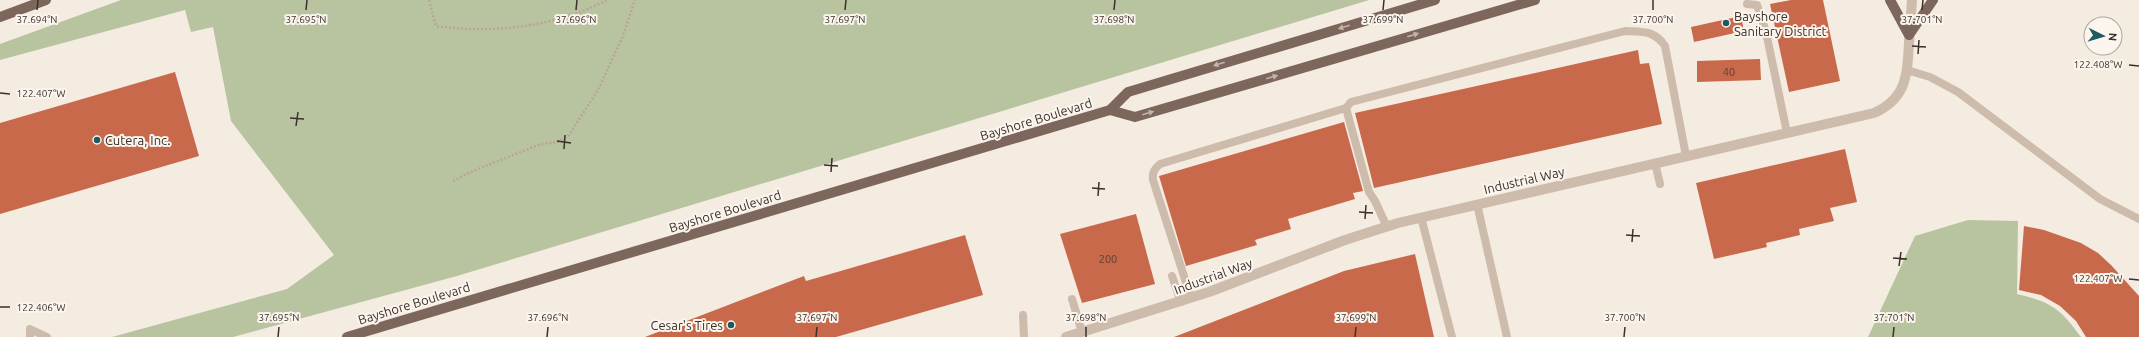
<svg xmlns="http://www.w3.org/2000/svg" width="2139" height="337" viewBox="0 0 2139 337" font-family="Ubuntu,sans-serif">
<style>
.green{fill:#b8c4a0}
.building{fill:#c8694b}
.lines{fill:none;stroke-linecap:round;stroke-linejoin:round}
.path{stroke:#b9a596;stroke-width:2.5;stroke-dasharray:2 2;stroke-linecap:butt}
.lane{stroke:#cdbbac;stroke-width:8}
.street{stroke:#cdbbac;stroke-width:10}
.primary{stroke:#7d675c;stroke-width:10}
.oneway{fill:#c2b5ac}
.ticks{fill:none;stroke:#3b302b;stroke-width:1.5}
.poi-dot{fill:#1f5a5e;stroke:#fbf5ee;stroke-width:1.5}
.labels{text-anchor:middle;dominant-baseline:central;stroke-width:4;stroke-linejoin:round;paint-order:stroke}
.number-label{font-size:11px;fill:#5e3e33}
.poi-label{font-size:13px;fill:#3b302b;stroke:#fbf5ee;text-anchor:start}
.street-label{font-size:13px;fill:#3b302b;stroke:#fbf5ee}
.ticks-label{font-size:10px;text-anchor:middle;fill:#3b302b;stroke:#fbf5ee;stroke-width:4;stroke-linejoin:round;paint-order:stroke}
</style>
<rect width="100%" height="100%" fill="#f4ebe1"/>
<g class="green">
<polygon points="121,0 1369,0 457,276 233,337 112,337 287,289 334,255 231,121 213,27 191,32 185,10 0,60 0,44"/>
<path d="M1968 220 2018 221 2017 294C2051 302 2060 308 2081 337H1868L1915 236Z"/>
</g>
<g class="building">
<polygon points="1791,0 1823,0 1840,81 1789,92 1770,4"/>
<polygon points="1741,16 1744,31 1694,42 1691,27"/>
<polygon points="1638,50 1640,64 1649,63 1662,124 1374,188 1355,113"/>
<polygon points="1760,59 1761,80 1697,82 1697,61"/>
<polygon points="175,72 199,156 0,214 0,123"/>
<polygon points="1344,122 1363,191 1353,193 1355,199 1288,219 1291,229 1255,240 1257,245 1186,266 1159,176"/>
<polygon points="1845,149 1857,202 1830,208 1834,221 1799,229 1800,235 1766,243 1767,247 1714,259 1696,183"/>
<polygon points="1136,214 1155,284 1082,303 1060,234"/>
<polygon points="2024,226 2044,230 2081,243 2098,253 2111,265 2139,296 2139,337 2086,337 2076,321 2060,306 2041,295 2019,290"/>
<polygon points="965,235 983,295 836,337 645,337 804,276 806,281"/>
<polygon points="1415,254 1434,337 1174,337 1344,271"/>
</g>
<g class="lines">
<g class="path">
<path d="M429 0 436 26C493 34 555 27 607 0"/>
<polyline points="453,181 473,171 541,144 558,142 569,135 598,90 622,38 635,0"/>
</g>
<g class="lane">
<polyline points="1747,4 1757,5 1766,32 1787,133"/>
<polyline points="1907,70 1930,77 1958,92 2100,199 2139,219"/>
<polyline points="1655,163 1660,184"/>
<polyline points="1477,204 1507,337"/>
<polyline points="1421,217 1452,337"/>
<path d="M1387 227 1375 201 1369 192 1346 108 1351 102 1625 31C1643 32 1654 30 1665 46L1686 156"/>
<polyline points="1172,276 1181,302"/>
<path d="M1191 298 1153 180C1152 173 1154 169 1160 164L1346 108"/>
<polyline points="1072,299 1082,332"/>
<polyline points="1023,315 1024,337"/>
<polyline points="30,337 30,329 47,337"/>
</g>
<path class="street" d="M1066 337 1209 292 1345 240 1398 223 1874 113C1907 98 1907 75 1909 43 1910 29 1911 14 1912 0"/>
<g class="primary">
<polyline points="1890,0 1909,35 1933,0"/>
<polyline points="0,17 46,0"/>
<polyline points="1110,110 1135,117 1535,0"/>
<polyline points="347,337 1110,110 1128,92 1435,0"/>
</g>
</g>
<defs><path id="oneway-solid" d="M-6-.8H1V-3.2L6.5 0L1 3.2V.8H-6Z"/></defs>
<g class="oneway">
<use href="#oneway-solid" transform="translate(1344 27) rotate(163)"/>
<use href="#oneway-solid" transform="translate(1413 35) rotate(-17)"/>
<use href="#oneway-solid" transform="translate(1219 64) rotate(163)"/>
<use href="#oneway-solid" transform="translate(1272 77) rotate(-16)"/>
<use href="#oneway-solid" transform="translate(1148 113) rotate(-16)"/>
</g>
<path class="ticks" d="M37 10 38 0M306 10 307 0M576 10 577 0M845 10 846 0M1114 10 1115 0M1383 10 1384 0M1653 10V0M1922 10 1923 0M1912 46 1926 47M1918 54 1919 40M2129 65 2139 66M0 93 10 94M290 118 304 119M296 126 298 112M557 141 571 143M564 149 565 135M824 165 838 166M831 172 832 158M1092 188 1105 189M1098 196 1099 182M1359 212 1373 213M1365 219 1366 205M1626 235 1640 236M1632 242 1633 229M1893 258 1907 259M1899 266 1901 252M2129 279 2139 280M0 307H10M278 337 279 327M547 337 548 327M816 337 817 327M1086 337V327M1355 337 1356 327M1624 337 1625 327M1893 337 1894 327"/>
<g class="poi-dot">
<circle cx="1726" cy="23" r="4"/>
<circle cx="97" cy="140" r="4"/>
<circle cx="731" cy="325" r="4"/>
</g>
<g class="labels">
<g class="number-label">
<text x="1729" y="72">40</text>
<text x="1108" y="259">200</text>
</g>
<g class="poi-label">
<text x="1734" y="16">Bayshore<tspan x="1734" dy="15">Sanitary District</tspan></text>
<text x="105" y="140">Cutera, Inc.</text>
<text x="723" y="325" text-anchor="end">Cesar's Tires</text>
</g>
<g class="street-label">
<text transform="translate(1036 119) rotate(-17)">Bayshore Boulevard</text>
<text transform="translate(1524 180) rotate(-13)">Industrial Way</text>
<text transform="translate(725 211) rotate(-17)">Bayshore Boulevard</text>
<text transform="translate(1213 276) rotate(-20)">Industrial Way</text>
<text transform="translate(414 303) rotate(-17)">Bayshore Boulevard</text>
</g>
</g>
<g class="ticks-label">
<text x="37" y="23">37.694°N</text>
<text x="306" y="23">37.695°N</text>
<text x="576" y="23">37.696°N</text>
<text x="845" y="23">37.697°N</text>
<text x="1114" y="23">37.698°N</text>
<text x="1383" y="23">37.699°N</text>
<text x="1653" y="23">37.700°N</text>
<text x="1922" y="23">37.701°N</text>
<text x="2098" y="68">122.408°W</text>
<text x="41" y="97">122.407°W</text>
<text x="2098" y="282">122.407°W</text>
<text x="41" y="311">122.406°W</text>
<text x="279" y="321">37.695°N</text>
<text x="548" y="321">37.696°N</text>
<text x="817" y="321">37.697°N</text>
<text x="1086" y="321">37.698°N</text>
<text x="1356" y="321">37.699°N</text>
<text x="1625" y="321">37.700°N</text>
<text x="1894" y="321">37.701°N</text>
</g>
<g transform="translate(2103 36) rotate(95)"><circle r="19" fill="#fbf5ee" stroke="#aea6a0"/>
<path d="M0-3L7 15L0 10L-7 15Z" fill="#1f5a5e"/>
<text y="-6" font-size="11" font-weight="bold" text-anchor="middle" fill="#3b302b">N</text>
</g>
</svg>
